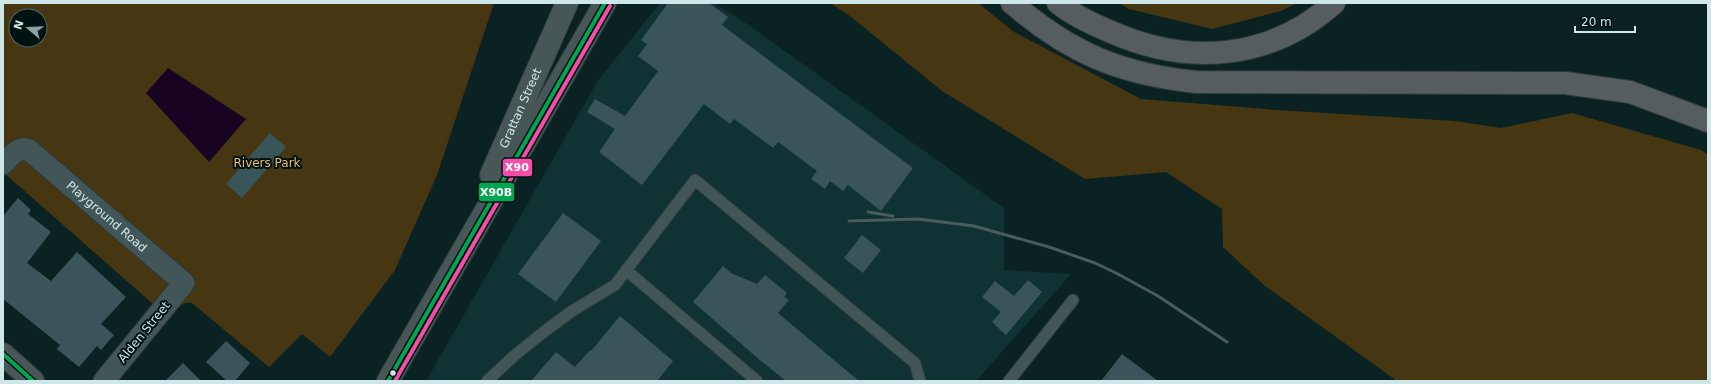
<svg xmlns="http://www.w3.org/2000/svg" width="1711" height="384" viewBox="0 0 1711 384" font-family="'DejaVu Sans',sans-serif">
<style>
.built{fill:#103232}
.green{fill:#473612;fill-rule:evenodd}
.water{fill:#190323}
.building{fill:#395559}
.lines{fill:none;stroke-linecap:round;stroke-linejoin:round}
.lane-casing{stroke:#2c3c3c;stroke-width:13}
.street-casing{stroke:#2c3c3c;stroke-width:23}
.secondary-casing{stroke:#2c3c3c;stroke-width:24}
.highway-casing{stroke:#2c3c3c;stroke-width:24}
.lane{stroke:#425657;stroke-width:11}
.street{stroke:#425657;stroke-width:21}
.secondary{stroke:#475657;stroke-width:22}
.highway{stroke:#565d5e;stroke-width:22}
.rail{stroke:#495b5b;stroke-width:3}
.bus-1-casing{stroke:#001112;stroke-width:7}
.bus-2-casing{stroke:#001112;stroke-width:7}
.bus-1{stroke:#00a651;stroke-width:4}
.bus-2{stroke:#f54da8;stroke-width:4}
.bus-dot{fill:#cee8e9;stroke:#001112;stroke-width:1.5}
.labels{text-anchor:middle;dominant-baseline:central;stroke-width:4;stroke-linejoin:round;paint-order:stroke}
.street-label{font-size:12px;fill:#cee8e9;stroke:#001112}
.park-label{font-size:12px;fill:#f0bc66;stroke:#001112}
.line-badge{stroke:#001112;stroke-width:1.5}
.badge-label{font-size:11px;text-anchor:middle;font-weight:bold;fill:#fff}
</style>
<rect width="100%" height="100%" fill="#0a2222"/>
<polygon class="built" points="660,3 714,3 747,24 1004,208 1004,270 1071,274 976,381 426,381 597,82"/>
<g class="green">
<path d="M3 3H494L437 175 395 270 330 357 302 334 269 367 192 303C182 300 176 311 170 319L3 172ZM16 16H40V40H16Z"/>
<polygon points="830,3 978,3 1014,32 1141,99 1277,110 1455,121 1501,128 1572,113 1701,150 1708,155 1708,381 1397,381 1265,286 1223,247 1222,209 1166,172 1085,179 942,91 850,16"/>
<polygon points="1119,3 1297,3 1281,11 1212,29 1129,9"/>
</g>
<polygon class="water" points="168,68 246,119 209,162 146,93"/>
<g class="building">
<polygon points="668,3 709,3 728,17 722,25 913,168 881,211 848,185 843,191 830,181 825,189 811,179 817,171 778,142 773,148 734,119 730,124 704,104 642,185 599,152 615,129 587,112 595,99 625,116 658,71 638,56 647,44 641,40"/>
<polygon points="270,133 286,147 242,198 226,184"/>
<polygon points="18,198 31,210 28,214 51,232 27,263 51,281 77,252 126,297 101,324 114,335 101,350 97,346 79,367 57,349 60,345 3,299 3,216"/>
<polygon points="563,213 601,241 556,302 518,274"/>
<polygon points="862,235 881,250 863,273 844,258"/>
<polygon points="723,266 731,273 757,284 765,275 787,293 784,297 789,300 778,313 859,381 786,381 761,361 693,302"/>
<polygon points="1028,280 1042,292 1006,335 992,322 1001,312 982,297 995,281 1014,296"/>
<polygon points="620,316 673,361 657,381 531,381 556,352 575,367 590,350 591,351"/>
<polygon points="226,341 250,363 235,381 227,381 206,362"/>
<polygon points="1122,354 1158,381 1101,381"/>
<polygon points="183,363 201,381 165,381"/>
</g>
<g class="lines">
<defs>
<g id="lane">
<polyline points="626,270 757,381"/>
<polyline points="487,381 515,355 545,331 572,311 615,285 695,180 915,363 920,381"/>
<polyline points="1009,381 1073,300"/>
</g>
<g id="street">
<path id="s1" d="M3 164C9 158 19 145 29 150L184 283 104 381"/>
</g>
<g id="secondary">
<path id="s2" d="M491 175 567 3"/>
<polyline points="3,354 33,381"/>
<polyline points="388,381 605,3"/>
</g>
<g id="highway">
<path d="M1012 3C1070 53 1120 74 1196 82L1565 83 1630 92 1708 121"/>
<path d="M1058 3C1073 15 1092 24 1109 31 1187 66 1269 61 1334 3"/>
</g>
</defs>
<use href="#lane" class="lane-casing"/>
<use href="#street" class="street-casing"/>
<use href="#secondary" class="secondary-casing"/>
<use href="#highway" class="highway-casing"/>
<use href="#lane" class="lane"/>
<use href="#street" class="street"/>
<use href="#secondary" class="secondary"/>
<use href="#highway" class="highway"/>
<g class="rail">
<polyline points="868,212 893,216"/>
<polyline points="849,221 918,219 974,226 1049,247 1095,263 1116,273 1158,296 1227,342"/>
</g>
<defs>
<g id="bus-1">
<polyline points="3,354 33,381"/>
<polyline points="388,381 605,3"/>
</g>
<polyline id="bus-2" points="395,381 610,6"/>
</defs>
<use href="#bus-1" class="bus-1-casing"/>
<use href="#bus-2" class="bus-2-casing"/>
<use href="#bus-1" class="bus-1"/>
<use href="#bus-2" class="bus-2"/>
</g>
<circle class="bus-dot" cx="393" cy="373" r="3.5"/>
<g class="labels">
<g class="street-label">
<text stroke="none"><textPath href="#s2" startOffset="73">Grattan Street</textPath></text>
<text stroke="none"><textPath href="#s1" startOffset="134">Playground Road</textPath></text>
<text transform="translate(144 332) rotate(-51)">Alden Street</text>
</g>
<g class="park-label">
<text x="267" y="163">Rivers Park</text>
</g>
</g>
<g class="line-badge">
<rect x="502" y="158" width="31" height="19" rx="4" fill="#f54da8"/>
<rect x="478" y="182" width="37" height="20" rx="4" fill="#00a651"/>
</g>
<g class="badge-label">
<text x="517" y="171">X90</text>
<text x="496" y="196">X90B</text>
</g>
<rect width="1711" height="384" fill="none" stroke="#cee8e9" stroke-width="8"/>
<g transform="translate(28 28) rotate(289)"><circle r="19" fill="#001112" stroke="#526768"/>
<path d="M0-3L7 15L0 10L-7 15Z" fill="#89a3a3"/>
<text y="-6" font-size="11" font-weight="bold" text-anchor="middle" fill="#cee8e9">N</text>
</g>
<path d="M1575 26v6h60v-6" fill="none" stroke="#cee8e9" stroke-width="2"/>
<text x="1581" y="26" font-size="12" fill="#cee8e9" stroke="#001112" stroke-width="3" paint-order="stroke">20 m</text>
</svg>
